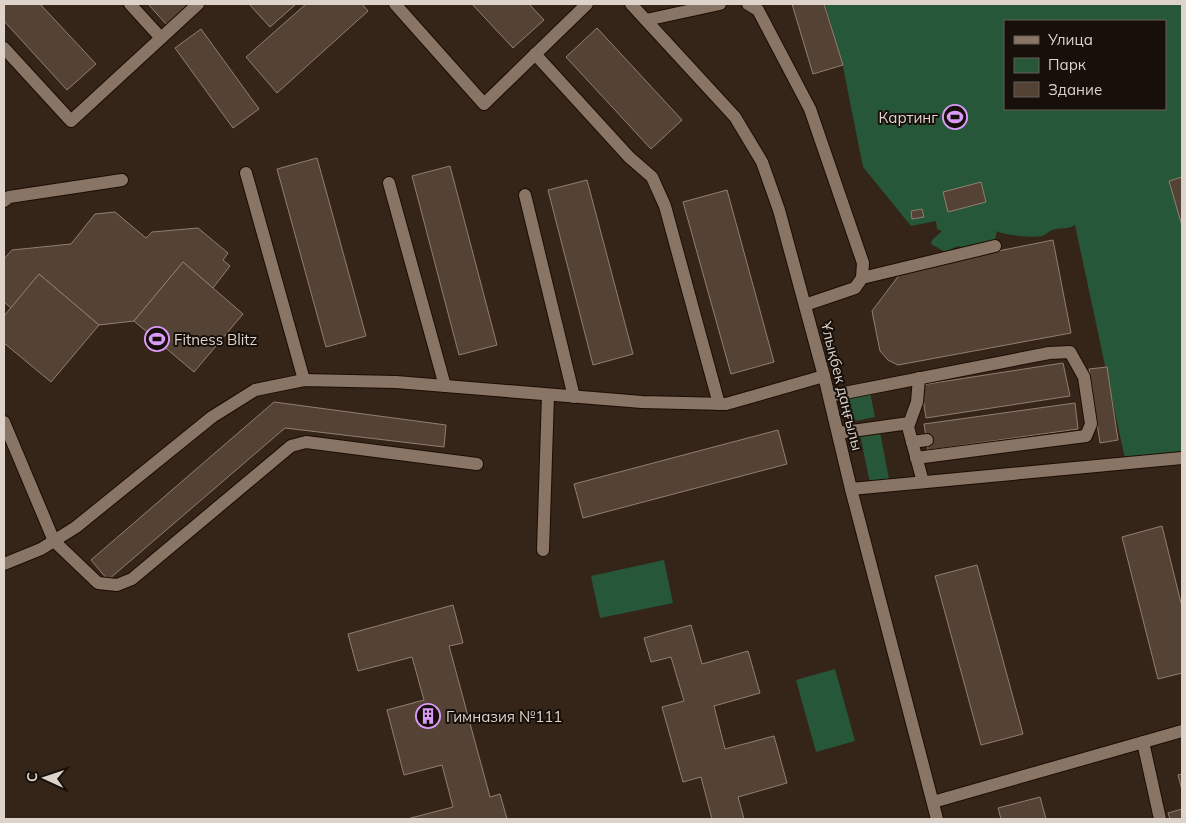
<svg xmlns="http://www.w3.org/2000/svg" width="1186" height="823" viewBox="0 0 1186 823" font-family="Mulish,sans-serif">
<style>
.green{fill:#265738;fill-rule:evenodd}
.building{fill:#544335;stroke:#927e70}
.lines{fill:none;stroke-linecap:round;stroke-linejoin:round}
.minor-casing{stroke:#1c0d03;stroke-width:14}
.minor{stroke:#897566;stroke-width:12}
.labels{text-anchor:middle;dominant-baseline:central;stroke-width:4;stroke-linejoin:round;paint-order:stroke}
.poi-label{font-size:15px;fill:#ded3cb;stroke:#17100a;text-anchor:start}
.street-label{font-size:15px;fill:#ded3cb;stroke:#17100a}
</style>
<rect width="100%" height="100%" fill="#352518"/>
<g class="green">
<path d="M825 4H1182V453L1125 459 1075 225C1067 230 1061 227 1052 230 1049 231 1046 235 1042 236 1035 238 1003 235 997 231L993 247 966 249 958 246 945 252 931 244 932 240 942 231 937 229 936 221 911 226 863 167 843 67ZM1005 21H1165V109H1005Z"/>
<polygon points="870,392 875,417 855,421 848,396"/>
<polygon points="880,432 889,479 870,483 860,435"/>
<polygon points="664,560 673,603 600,618 591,576"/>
<polygon points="835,669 855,741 816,752 796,680"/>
</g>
<g class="building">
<polygon points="4,4 40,4 96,64 67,90 4,21"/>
<polygon points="148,4 190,4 167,25"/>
<polygon points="249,4 296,4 270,27"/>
<polygon points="306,4 362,4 368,11 277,93 246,57"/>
<polygon points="472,4 529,4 544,20 513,48"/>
<polygon points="792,4 824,4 843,65 813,74"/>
<polygon points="597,28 682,120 651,149 566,57"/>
<polygon points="201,29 259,109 233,128 175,48"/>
<polygon points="317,158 366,336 326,347 277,169"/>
<polygon points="450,166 497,345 459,355 412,176"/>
<polygon points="1182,177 1182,226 1169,181"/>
<polygon points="587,180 633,354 593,365 548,190"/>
<polygon points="981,182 986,202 948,212 943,192"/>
<polygon points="727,190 774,362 731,374 683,202"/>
<polygon points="922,209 924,217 912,219 911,211"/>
<polygon points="115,212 146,238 152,232 198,228 228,253 223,260 230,266 213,288 183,262 134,321 99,325 39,274 11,308 4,302 4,259 12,250 71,244 95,214"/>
<polygon points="1053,240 1071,333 898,365 888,360 880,351 872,311 903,270"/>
<polygon points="183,262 243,314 194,372 134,321"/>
<polygon points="39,274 99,325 51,382 4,343 4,316"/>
<polygon points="1063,363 1070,396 926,418 921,385"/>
<polygon points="1107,367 1118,440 1100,443 1089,369"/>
<polygon points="274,402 446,425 444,447 285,428 108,580 91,560"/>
<polygon points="1075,403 1078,429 928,450 924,424"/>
<polygon points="778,430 787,464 583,518 574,484"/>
<polygon points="1162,526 1182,607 1182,673 1158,679 1122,537"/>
<polygon points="977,565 1023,734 981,745 935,576"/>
<polygon points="453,605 463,643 449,646 490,797 500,794 507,819 407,819 453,807 442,765 404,775 387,710 424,700 412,657 358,671 348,634"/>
<polygon points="691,625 702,664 748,651 760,693 714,706 725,749 774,736 787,783 738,797 744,819 712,819 701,777 683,782 662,707 684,701 671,657 651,662 644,638"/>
<polygon points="1182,774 1182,790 1178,775"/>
<polygon points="1040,797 1046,819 1001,819 998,808"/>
<polygon points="1182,809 1182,819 1170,819 1168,813"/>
</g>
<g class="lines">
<defs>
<g id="minor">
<polyline points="130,4 161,38"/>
<polyline points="395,4 484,104 587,4"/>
<polyline points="631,4 735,117 762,162 779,210 824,376 851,489 937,819"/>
<polyline points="748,4 758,10 810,109 863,263 862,278 855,288 805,305"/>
<polyline points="646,20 720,4"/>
<polyline points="4,48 71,121 198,4"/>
<polyline points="535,54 629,157 652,177 665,206 719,404"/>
<polyline points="246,173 304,380"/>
<polyline points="389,183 445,386"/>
<polyline points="525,195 574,397"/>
<polyline points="4,201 9,197 122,180"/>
<polyline points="862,278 995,246"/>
<polyline points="919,378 917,402 908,427 923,482"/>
<polyline points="829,396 1049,353 1070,352 1084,377 1091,424 1086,436 916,458"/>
<polyline points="4,422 54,541 98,583 117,585 132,579 291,446 306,442 477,464"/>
<polyline points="838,433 909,423"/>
<polyline points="912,442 927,440"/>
<polyline points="851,489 1182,458"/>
<polyline points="543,550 548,395"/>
<polyline points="4,564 41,549 76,527 212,417 255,390 304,380 396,382 642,402 726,404 824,376"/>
<polyline points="1143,742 1160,819"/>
<polyline points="933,802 1182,731"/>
</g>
</defs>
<use href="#minor" class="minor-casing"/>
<use href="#minor" class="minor"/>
</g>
<defs>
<symbol id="stadium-ring" viewBox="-11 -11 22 22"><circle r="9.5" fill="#17100a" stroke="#d99af8" stroke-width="1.5"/><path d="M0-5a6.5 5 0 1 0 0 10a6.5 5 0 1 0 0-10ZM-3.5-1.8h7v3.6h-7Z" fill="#d99af8"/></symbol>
<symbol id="building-ring" viewBox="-11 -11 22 22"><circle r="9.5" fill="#17100a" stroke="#d99af8" stroke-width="1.5"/><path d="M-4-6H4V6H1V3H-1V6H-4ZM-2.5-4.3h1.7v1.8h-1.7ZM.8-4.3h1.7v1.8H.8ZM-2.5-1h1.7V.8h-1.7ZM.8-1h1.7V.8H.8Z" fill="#d99af8"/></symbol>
</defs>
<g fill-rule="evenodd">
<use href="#stadium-ring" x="941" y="103" width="28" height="28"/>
<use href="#stadium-ring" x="143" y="325" width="28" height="28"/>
<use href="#building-ring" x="414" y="702" width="28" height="28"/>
</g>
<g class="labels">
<g class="poi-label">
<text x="938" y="117" text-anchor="end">Картинг</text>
<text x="174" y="339">Fitness Blitz</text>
<text x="446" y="716">Гимназия №111</text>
</g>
<g class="street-label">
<text transform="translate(842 386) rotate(76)">Ұлықбек даңғылы</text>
</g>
</g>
<rect width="1186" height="823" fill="none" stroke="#ded3cb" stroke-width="10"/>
<rect x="1004" y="20" width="162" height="90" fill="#17100a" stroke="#675e57"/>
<rect x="1014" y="36" width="25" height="8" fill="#897566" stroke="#675e57"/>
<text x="1048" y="45" font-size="15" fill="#ded3cb">Улица</text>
<rect x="1014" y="58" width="25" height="15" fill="#265738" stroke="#675e57"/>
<text x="1048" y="70" font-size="15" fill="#ded3cb">Парк</text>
<rect x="1014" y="82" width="25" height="15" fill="#544335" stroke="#675e57"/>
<text x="1048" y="95" font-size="15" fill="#ded3cb">Здание</text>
<g transform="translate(45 778) rotate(273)" stroke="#17100a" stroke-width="4" paint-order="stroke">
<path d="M0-4L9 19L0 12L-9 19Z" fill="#ded3cb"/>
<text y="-8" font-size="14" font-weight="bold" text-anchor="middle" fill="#ded3cb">С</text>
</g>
</svg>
